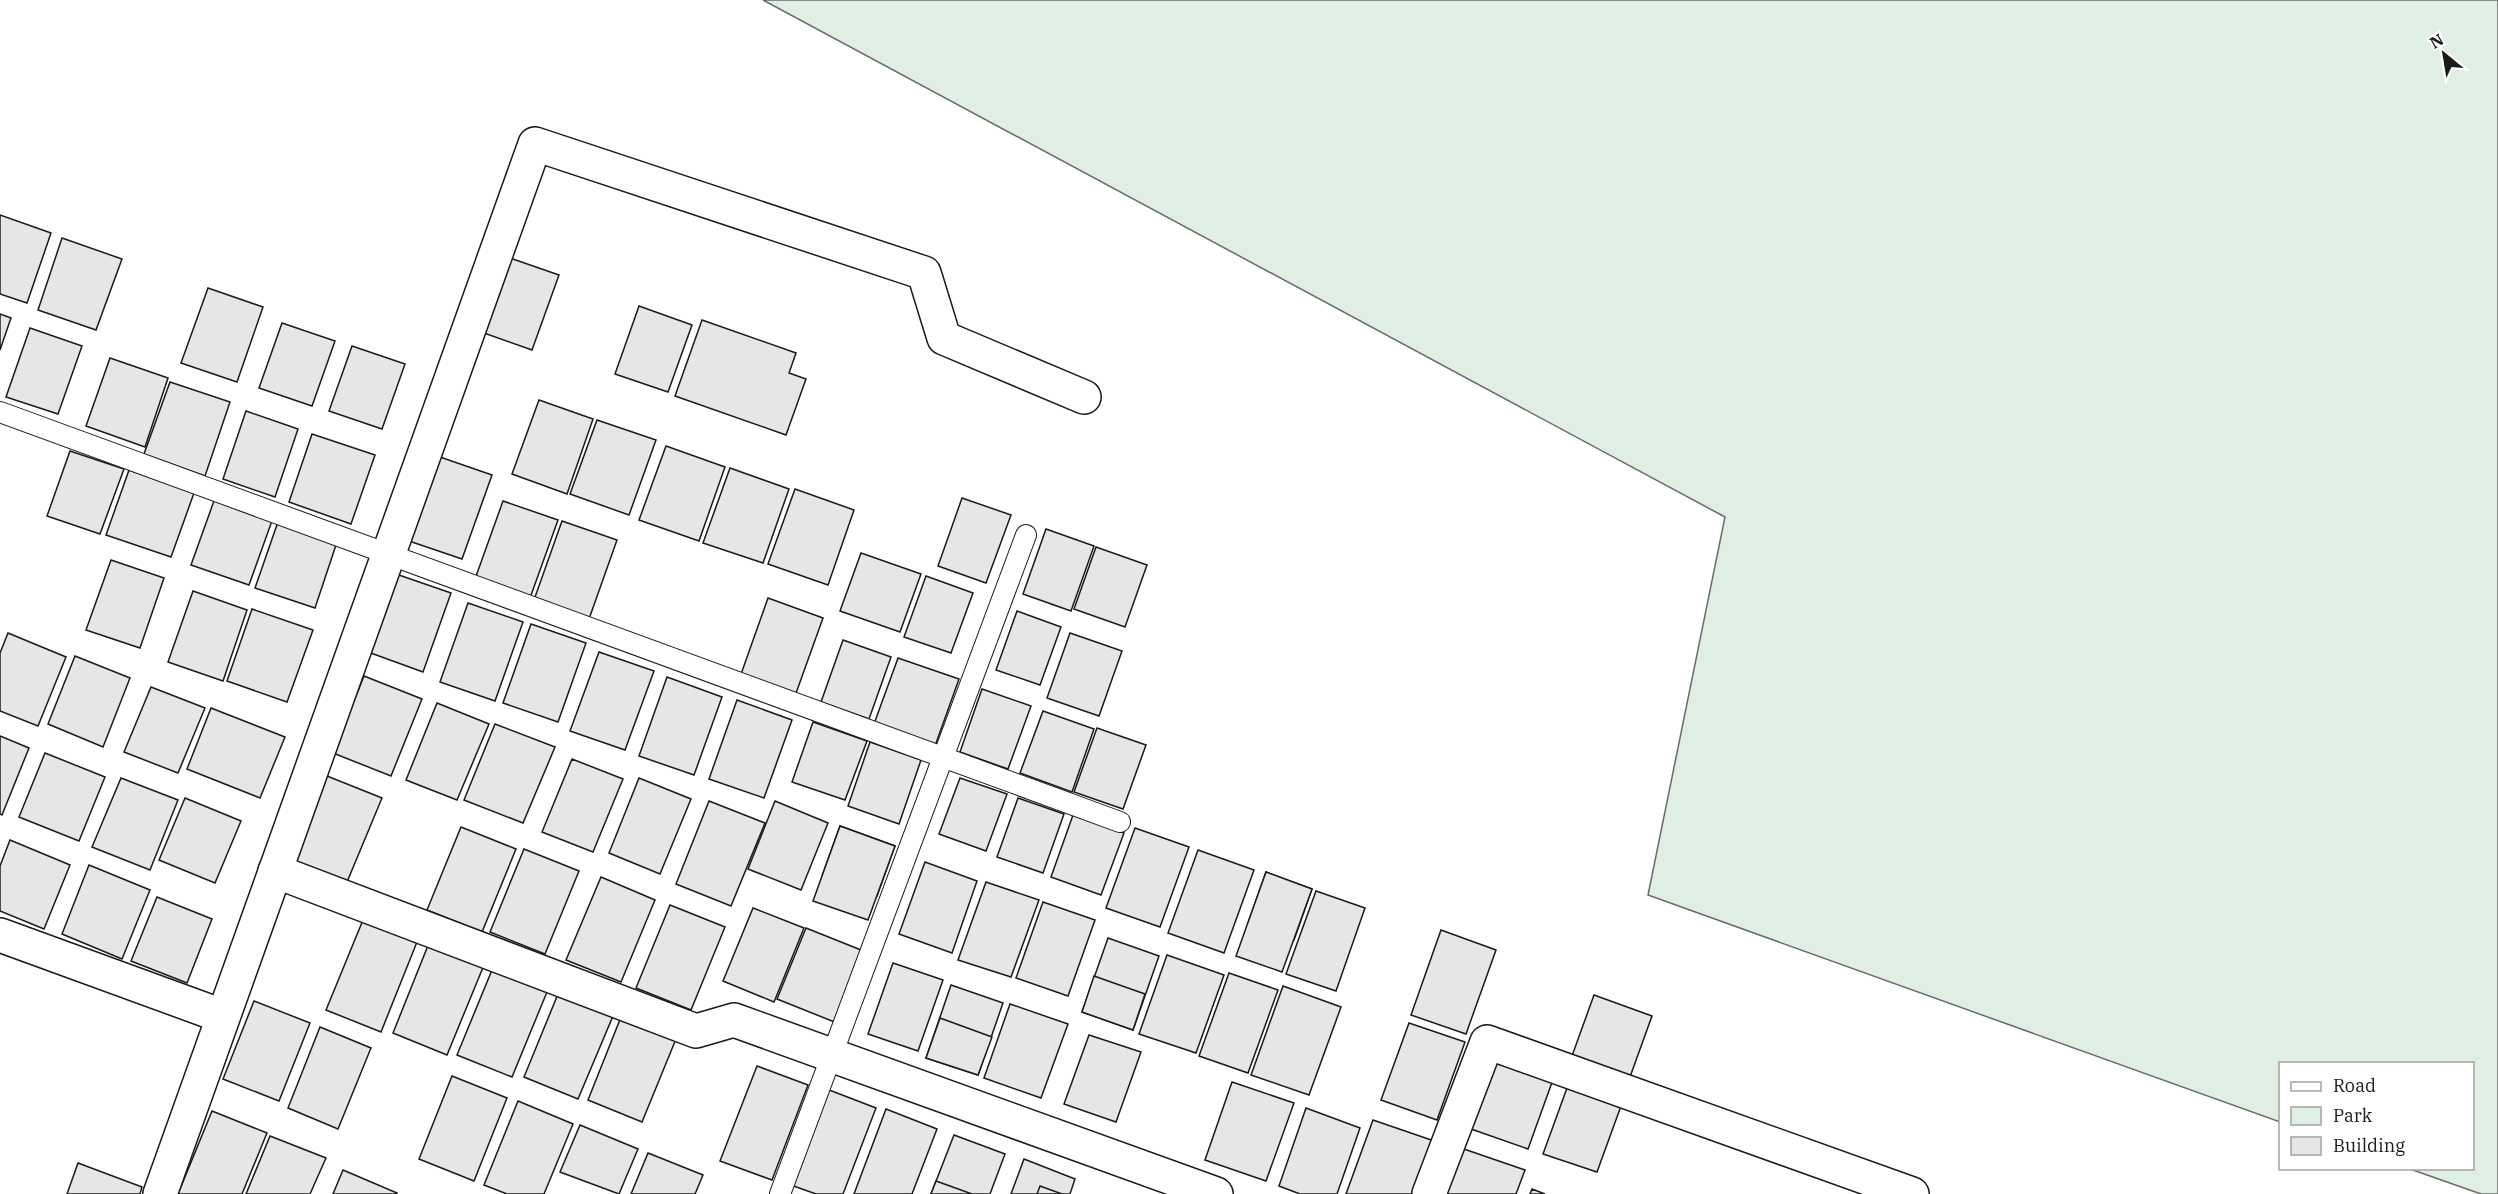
<svg xmlns="http://www.w3.org/2000/svg" width="2498" height="1194" viewBox="0 0 2498 1194" font-family="'IBM Plex Serif',serif">
<style>
.green{fill:#e0efe3;stroke:#6a6a6a;stroke-width:1.5}
.building{fill:#e6e6e6;stroke:#1a1a1a;stroke-width:1.5}
.lines{fill:none;stroke-linecap:round;stroke-linejoin:round}
.lane-casing{stroke:#1a1a1a;stroke-width:22}
.street-casing{stroke:#1a1a1a;stroke-width:36}
.lane{stroke:#fff;stroke-width:20}
.street{stroke:#fff;stroke-width:33}
</style>
<rect width="100%" height="100%" fill="#fff"/>
<polygon class="green" points="763,0 2498,0 2498,1194 2481,1194 2410,1169 2472,1168 2472,1064 2280,1064 2280,1122 1648,895 1725,517"/>
<g class="building">
<polygon points="0,215 51,233 27,303 0,294"/>
<polygon points="62,238 122,259 96,330 38,310"/>
<polygon points="510,258 559,275 532,350 484,333"/>
<polygon points="208,288 263,307 237,382 181,363"/>
<polygon points="639,306 692,325 668,392 615,374"/>
<polygon points="0,314 11,318 0,350"/>
<polygon points="702,320 796,353 789,373 806,379 786,435 675,396"/>
<polygon points="282,323 335,341 312,406 259,388"/>
<polygon points="30,328 82,346 58,414 6,397"/>
<polygon points="352,346 405,364 382,429 329,411"/>
<polygon points="110,358 168,378 145,447 86,426"/>
<polygon points="170,382 230,402 205,476 144,454"/>
<polygon points="539,400 593,419 567,494 512,474"/>
<polygon points="246,411 298,429 275,497 223,479"/>
<polygon points="597,420 656,440 629,515 570,494"/>
<polygon points="312,434 375,455 351,524 289,502"/>
<polygon points="666,446 725,467 699,541 639,520"/>
<polygon points="70,451 124,469 100,534 47,516"/>
<polygon points="440,457 492,475 462,559 409,541"/>
<polygon points="730,468 789,489 763,563 703,543"/>
<polygon points="129,470 194,493 171,557 106,535"/>
<polygon points="795,489 854,510 828,585 768,564"/>
<polygon points="215,498 273,518 249,585 191,565"/>
<polygon points="962,498 1011,515 986,583 938,566"/>
<polygon points="503,501 558,520 530,598 475,579"/>
<polygon points="279,519 338,539 315,608 255,588"/>
<polygon points="562,521 617,540 589,619 534,600"/>
<polygon points="1046,529 1094,546 1071,611 1023,594"/>
<polygon points="1096,547 1147,565 1125,627 1074,609"/>
<polygon points="861,553 921,574 900,632 840,611"/>
<polygon points="111,560 164,578 140,648 86,630"/>
<polygon points="396,574 451,593 423,672 368,652"/>
<polygon points="926,576 973,593 951,653 904,637"/>
<polygon points="193,591 247,610 223,681 168,662"/>
<polygon points="768,598 823,618 795,696 740,677"/>
<polygon points="468,603 523,622 495,701 440,682"/>
<polygon points="252,609 313,630 287,702 227,681"/>
<polygon points="1017,611 1061,627 1040,685 996,670"/>
<polygon points="531,624 586,643 558,722 503,703"/>
<polygon points="8,633 66,657 38,726 0,711 0,653"/>
<polygon points="1070,633 1122,651 1099,716 1047,698"/>
<polygon points="843,640 891,657 869,719 821,702"/>
<polygon points="599,652 654,671 625,750 570,731"/>
<polygon points="75,656 130,678 103,747 48,724"/>
<polygon points="898,658 959,679 935,746 874,724"/>
<polygon points="364,676 422,699 391,776 333,753"/>
<polygon points="667,677 722,697 694,775 639,756"/>
<polygon points="151,687 205,708 178,773 124,752"/>
<polygon points="982,689 1031,706 1008,769 960,752"/>
<polygon points="737,700 792,720 764,798 709,779"/>
<polygon points="437,703 489,724 457,800 406,780"/>
<polygon points="211,708 285,737 260,798 187,769"/>
<polygon points="1043,711 1094,729 1072,792 1020,773"/>
<polygon points="813,722 867,741 845,800 792,782"/>
<polygon points="495,724 555,747 523,823 464,800"/>
<polygon points="1097,728 1146,745 1123,809 1074,792"/>
<polygon points="0,736 29,748 2,815 0,814"/>
<polygon points="870,742 921,760 899,824 848,806"/>
<polygon points="45,753 105,777 79,841 19,817"/>
<polygon points="572,759 623,779 593,852 542,832"/>
<polygon points="327,776 382,798 347,882 293,860"/>
<polygon points="121,778 178,800 150,870 92,847"/>
<polygon points="639,778 691,799 660,874 609,853"/>
<polygon points="960,778 1007,794 986,851 939,834"/>
<polygon points="185,798 241,821 215,883 159,860"/>
<polygon points="1018,798 1064,814 1043,873 997,857"/>
<polygon points="709,801 765,823 731,906 676,884"/>
<polygon points="775,801 828,823 801,890 748,869"/>
<polygon points="1073,815 1124,833 1101,895 1051,877"/>
<polygon points="840,826 895,846 877,896 822,876"/>
<polygon points="840,826 895,846 868,920 813,901"/>
<polygon points="461,827 516,849 482,932 427,910"/>
<polygon points="1135,828 1189,847 1160,927 1106,908"/>
<polygon points="10,840 70,865 44,929 0,911 0,866"/>
<polygon points="524,849 579,871 545,954 490,932"/>
<polygon points="1198,850 1254,870 1224,953 1168,933"/>
<polygon points="925,862 977,881 952,953 899,934"/>
<polygon points="89,865 150,890 122,959 62,934"/>
<polygon points="1266,872 1312,889 1294,940 1248,923"/>
<polygon points="1266,872 1312,889 1282,972 1236,956"/>
<polygon points="601,877 655,900 621,982 566,960"/>
<polygon points="986,882 1039,900 1011,977 958,960"/>
<polygon points="1316,891 1365,908 1336,991 1286,974"/>
<polygon points="157,897 212,919 187,983 131,961"/>
<polygon points="1043,902 1095,920 1068,996 1016,978"/>
<polygon points="670,905 725,927 691,1010 636,988"/>
<polygon points="753,908 804,928 774,1002 723,981"/>
<polygon points="363,920 417,942 381,1032 326,1010"/>
<polygon points="806,928 866,952 837,1023 777,999"/>
<polygon points="1441,930 1496,950 1466,1034 1411,1015"/>
<polygon points="1108,938 1159,956 1133,1030 1082,1012"/>
<polygon points="429,943 484,965 447,1055 393,1033"/>
<polygon points="1167,955 1224,975 1196,1053 1139,1034"/>
<polygon points="893,963 943,980 918,1051 868,1034"/>
<polygon points="492,970 547,992 512,1077 457,1055"/>
<polygon points="1229,973 1278,990 1248,1073 1199,1056"/>
<polygon points="1094,976 1145,994 1133,1030 1082,1012"/>
<polygon points="951,985 1003,1003 978,1075 926,1058"/>
<polygon points="1283,986 1341,1007 1309,1095 1251,1075"/>
<polygon points="558,994 613,1016 578,1099 524,1077"/>
<polygon points="1594,995 1652,1016 1626,1088 1568,1067"/>
<polygon points="254,1001 310,1023 279,1101 223,1079"/>
<polygon points="1010,1004 1068,1024 1041,1098 984,1078"/>
<polygon points="621,1017 676,1039 642,1122 588,1100"/>
<polygon points="940,1018 992,1037 978,1075 926,1058"/>
<polygon points="1409,1023 1465,1042 1437,1120 1381,1100"/>
<polygon points="320,1027 371,1048 338,1129 288,1108"/>
<polygon points="1089,1035 1141,1052 1116,1122 1064,1104"/>
<polygon points="1498,1054 1555,1074 1528,1149 1471,1129"/>
<polygon points="757,1066 808,1085 772,1180 720,1161"/>
<polygon points="452,1076 507,1098 474,1181 419,1159"/>
<polygon points="1571,1077 1625,1095 1597,1172 1543,1154"/>
<polygon points="1232,1082 1294,1103 1266,1181 1205,1160"/>
<polygon points="824,1088 876,1108 843,1194 816,1194 788,1184"/>
<polygon points="518,1101 573,1124 544,1194 507,1194 484,1185"/>
<polygon points="1306,1108 1360,1128 1337,1194 1300,1194 1279,1186"/>
<polygon points="886,1109 937,1129 912,1194 854,1194"/>
<polygon points="212,1111 267,1133 242,1194 178,1194"/>
<polygon points="1373,1120 1440,1143 1421,1194 1346,1194"/>
<polygon points="580,1125 638,1149 619,1194 560,1172"/>
<polygon points="954,1135 1005,1154 990,1194 931,1194"/>
<polygon points="270,1136 326,1158 310,1194 246,1194"/>
<polygon points="1461,1148 1525,1170 1516,1194 1444,1194"/>
<polygon points="648,1153 703,1175 695,1194 631,1194"/>
<polygon points="1024,1159 1075,1179 1070,1194 1011,1194"/>
<polygon points="78,1163 142,1187 140,1194 67,1194"/>
<polygon points="343,1170 397,1193 397,1194 333,1194"/>
<polygon points="936,1181 972,1194 931,1194"/>
<polygon points="1040,1186 1062,1194 1037,1194"/>
<polygon points="1532,1189 1545,1194 1530,1194"/>
</g>
<g class="lines">
<defs>
<g id="lane">
<polyline points="0,412 1120,822"/>
<polyline points="780,1194 1026,535"/>
</g>
<g id="street">
<polyline points="275,871 696,1031 734,1020 1216,1194"/>
<polyline points="0,935 222,1016"/>
<polyline points="160,1194 535,144 924,273 944,338 1084,397"/>
<polyline points="1429,1194 1487,1042 1912,1194"/>
</g>
</defs>
<use href="#lane" class="lane-casing"/>
<use href="#street" class="street-casing"/>
<use href="#lane" class="lane"/>
<use href="#street" class="street"/>
</g>
<rect x="2279" y="1062" width="195" height="108" fill="#ffffff" stroke="#a3a3a3" stroke-width="1.5"/>
<rect x="2291" y="1082" width="30" height="9" fill="#ffffff" stroke="#a3a3a3" stroke-width="1.5"/>
<text x="2333" y="1092" font-size="18" fill="#1a1a1a">Road</text>
<rect x="2291" y="1107" width="30" height="18" fill="#e0efe3" stroke="#a3a3a3" stroke-width="1.5"/>
<text x="2333" y="1122" font-size="18" fill="#1a1a1a">Park</text>
<rect x="2291" y="1137" width="30" height="18" fill="#e6e6e6" stroke="#a3a3a3" stroke-width="1.5"/>
<text x="2333" y="1152" font-size="18" fill="#1a1a1a">Building</text>
<g transform="translate(2444 54) rotate(330)" stroke="#ffffff" stroke-width="4.5" paint-order="stroke">
<path d="M0-4.5L10 22L0 15L-10 22Z" fill="#1a1a1a"/>
<text y="-9" font-size="16" font-weight="bold" text-anchor="middle" fill="#1a1a1a">N</text>
</g>
</svg>
